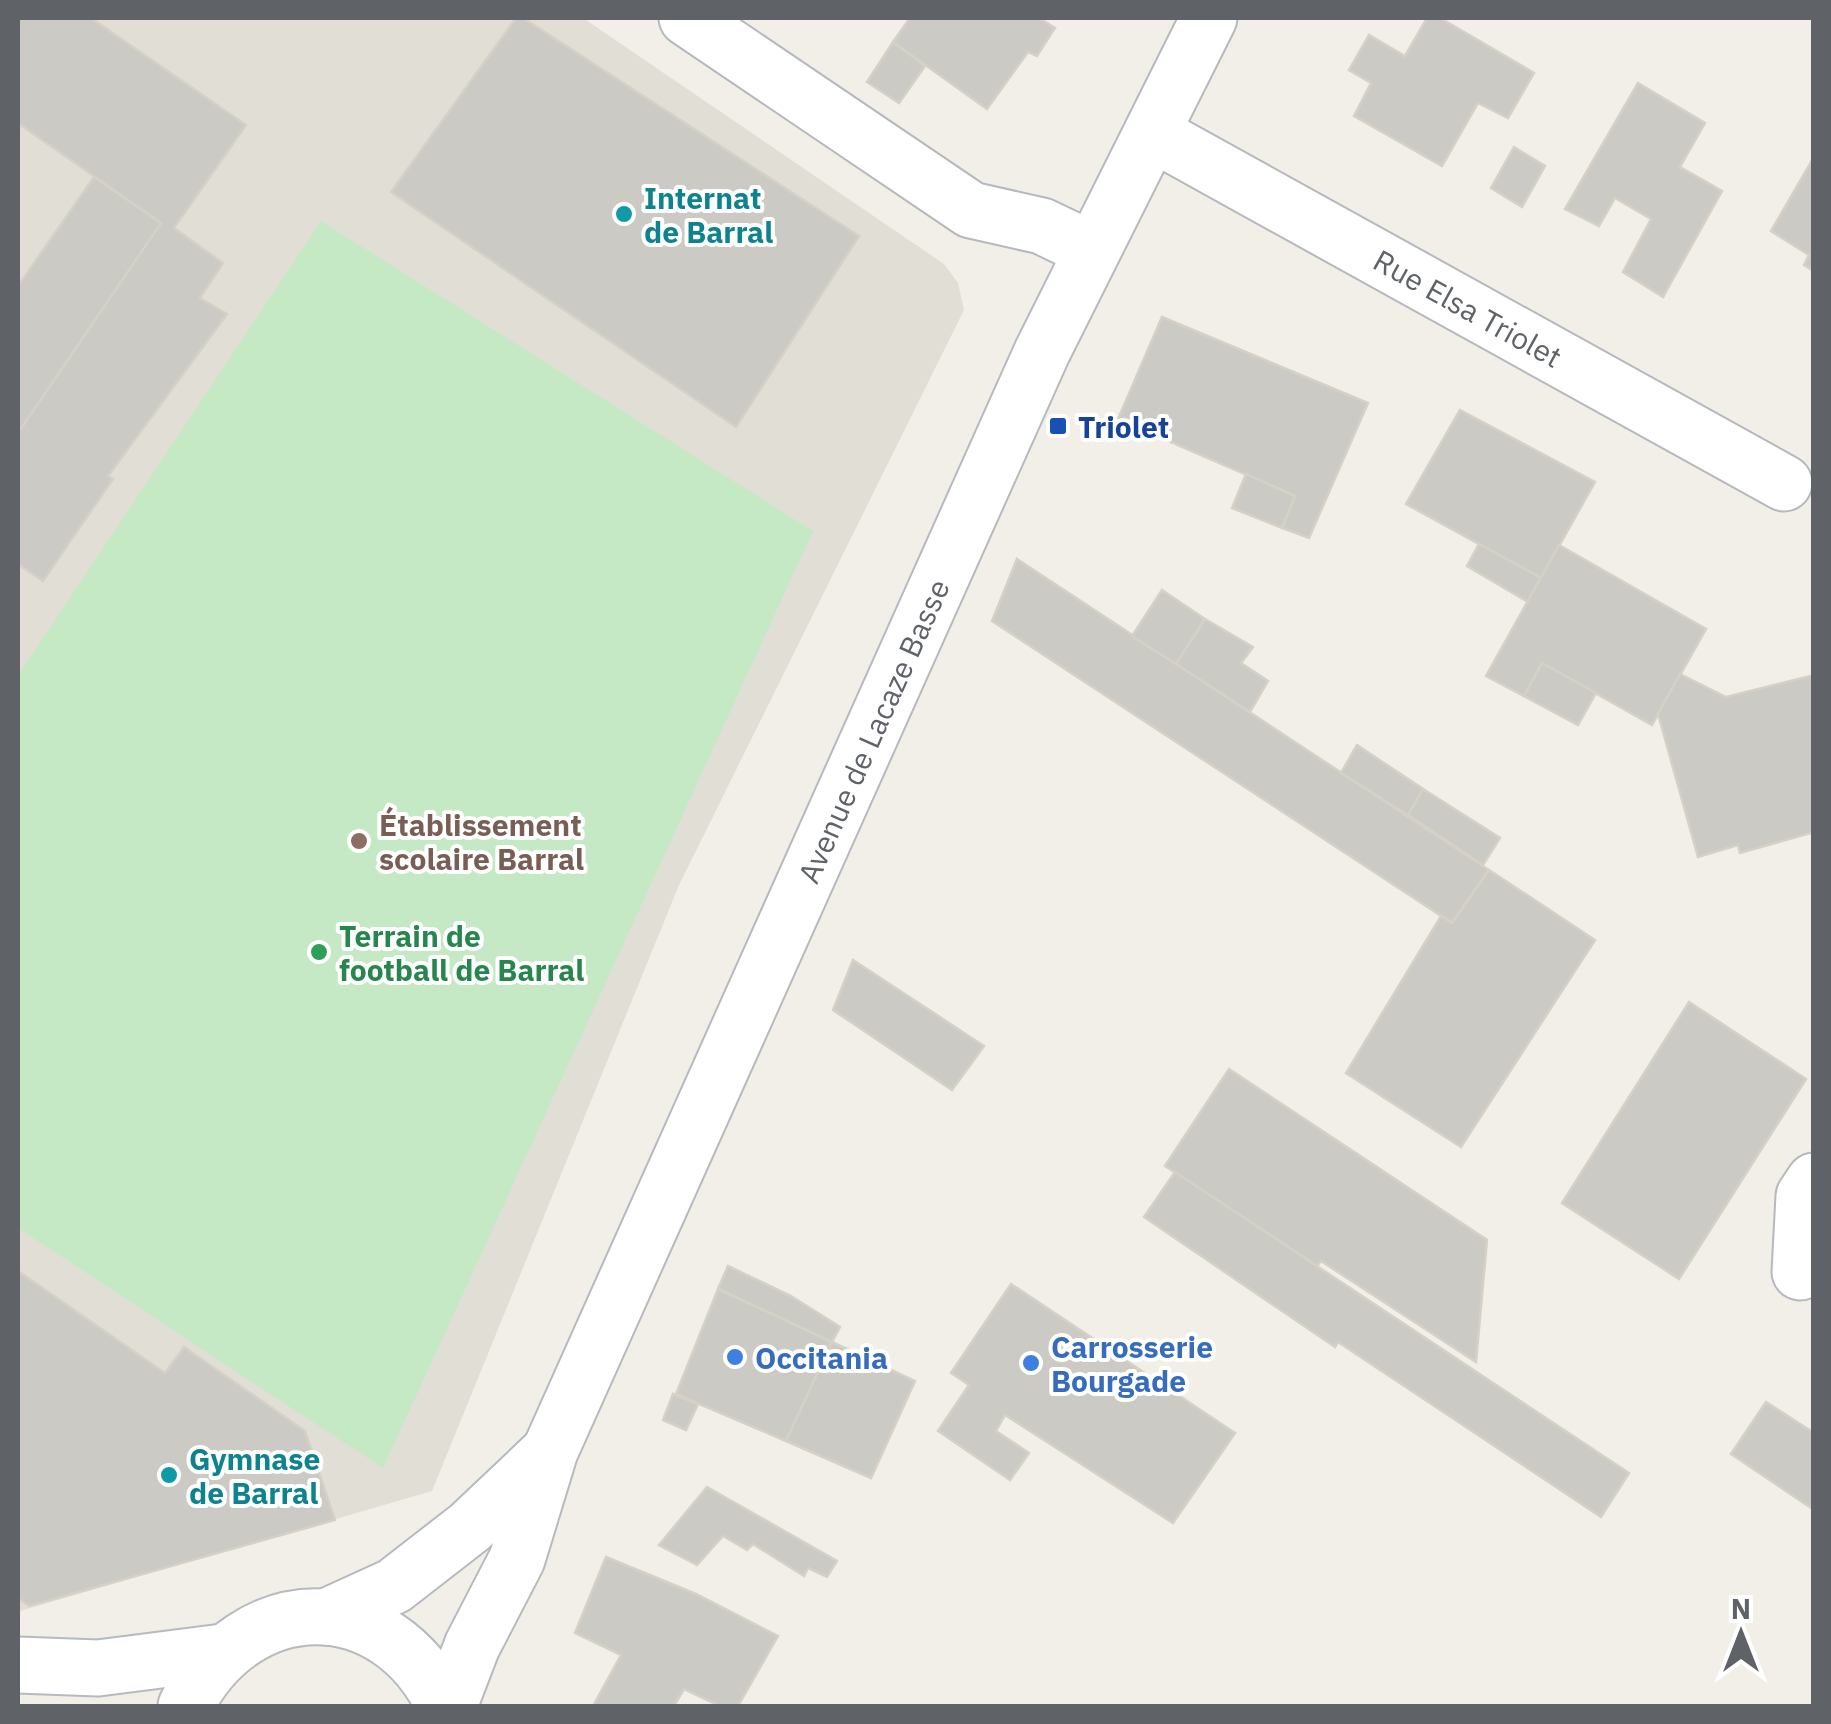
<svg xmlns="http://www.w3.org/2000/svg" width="1831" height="1724" viewBox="0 0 1831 1724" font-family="'IBM Plex Sans',sans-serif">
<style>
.education{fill:#e1ded6}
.green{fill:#c5e8c5}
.building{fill:#cccac5;stroke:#d6d1c6;stroke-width:2.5}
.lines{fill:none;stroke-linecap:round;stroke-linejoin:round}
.minor-casing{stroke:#b5b8bc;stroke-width:59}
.secondary-casing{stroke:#b6babf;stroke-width:59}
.minor{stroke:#fff;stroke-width:55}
.secondary{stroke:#fff;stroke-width:55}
.culture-dot{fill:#0f9aa8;stroke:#fff;stroke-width:4}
.transit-dot{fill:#1a4fb4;stroke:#fff;stroke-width:4}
.education-dot{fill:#8d6e63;stroke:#fff;stroke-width:4}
.leisure-dot{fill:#2e9e5b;stroke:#fff;stroke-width:4}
.shop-dot{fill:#3f7fe0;stroke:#fff;stroke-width:4}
.labels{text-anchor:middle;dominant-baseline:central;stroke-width:8;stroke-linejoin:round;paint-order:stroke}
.culture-label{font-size:30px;font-weight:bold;fill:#0d838f;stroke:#fff;text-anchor:start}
.street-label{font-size:30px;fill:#5f6368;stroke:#fff}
.transit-label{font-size:30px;font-weight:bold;fill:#164399;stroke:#fff;text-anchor:start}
.education-label{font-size:30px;font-weight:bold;fill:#785e54;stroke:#fff;text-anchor:start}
.leisure-label{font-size:30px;font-weight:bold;fill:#27864d;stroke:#fff;text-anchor:start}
.shop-label{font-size:30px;font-weight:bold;fill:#366cbe;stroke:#fff;text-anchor:start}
</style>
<rect width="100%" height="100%" fill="#f1efe8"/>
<polygon class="education" points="18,18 583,18 944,264 958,283 964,310 679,885 432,1491 20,1611"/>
<polygon class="green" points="321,221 813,531 383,1468 18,1228 18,676"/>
<g class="building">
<polygon points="18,18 91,18 246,125 174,228 223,263 200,298 227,314 108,476 113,479 43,581 18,564 18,433 161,223 18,123"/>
<polygon points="516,18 523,18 859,236 736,427 391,192"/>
<polygon points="910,18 1039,18 1055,28 1037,56 1028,52 987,109 893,42"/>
<polygon points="1427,18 1440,18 1534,73 1508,118 1478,103 1442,166 1354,116 1371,83 1349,70 1369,35 1405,56"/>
<polygon points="893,42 925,66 899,103 867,82"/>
<polygon points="1638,83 1705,123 1680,167 1722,191 1663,297 1623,272 1651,219 1615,198 1599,226 1565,209"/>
<polygon points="1514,147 1545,166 1522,207 1491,188"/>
<polygon points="1814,157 1814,271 1804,265 1809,255 1771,231"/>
<polygon points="94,177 161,223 18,433 18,286"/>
<polygon points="1162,317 1368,403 1309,538 1282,528 1295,496 1118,419"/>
<polygon points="1460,410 1595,482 1541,578 1406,504"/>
<polygon points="1246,474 1295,496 1282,528 1232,508"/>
<polygon points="1479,544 1541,578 1528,602 1467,566"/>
<polygon points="1559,545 1706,629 1652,725 1542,663 1524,696 1486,676"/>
<polygon points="1017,559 1489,870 1452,923 992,621"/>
<polygon points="1162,590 1205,619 1176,664 1132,636"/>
<polygon points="1205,619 1253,647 1241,663 1268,681 1250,712 1176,664"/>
<polygon points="1542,663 1596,693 1578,725 1524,696"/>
<polygon points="1680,674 1726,697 1814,675 1814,832 1740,853 1738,845 1698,857 1658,714"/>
<polygon points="1357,745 1423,789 1408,815 1341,773"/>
<polygon points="1423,789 1500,838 1483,865 1408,815"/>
<polygon points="1489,870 1595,940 1461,1147 1346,1073 1441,916 1452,923"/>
<polygon points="853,960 984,1046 952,1090 833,1010"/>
<polygon points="1689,1002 1806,1079 1679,1279 1562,1203"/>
<polygon points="1229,1069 1487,1240 1476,1362 1321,1261 1317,1266 1165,1166"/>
<polygon points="1175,1172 1629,1473 1601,1517 1338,1342 1335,1347 1144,1217"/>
<polygon points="728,1266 791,1296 840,1327 832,1342 718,1289"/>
<polygon points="18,1271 165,1373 184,1347 305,1431 335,1520 29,1606 18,1598"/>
<polygon points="1011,1284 1235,1433 1173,1523 1005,1415 996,1431 1029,1453 1010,1480 938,1431 969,1385 951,1373"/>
<polygon points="718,1289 832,1342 786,1441 676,1394"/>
<polygon points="832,1342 915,1381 871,1478 786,1441"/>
<polygon points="673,1394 698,1404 686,1430 663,1420"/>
<polygon points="1766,1402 1814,1433 1814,1510 1731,1454"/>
<polygon points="707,1487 837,1561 827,1577 808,1568 804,1576 753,1544 747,1550 723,1536 697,1565 659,1545"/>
<polygon points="606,1557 696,1594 778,1636 738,1706 720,1706 684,1689 674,1706 593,1706 621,1655 575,1633"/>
</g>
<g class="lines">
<defs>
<g id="minor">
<polyline points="687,18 971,210 1042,226 1092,250"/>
<polyline points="1152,133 1784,483"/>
<polyline points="1800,1272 1804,1196 1814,1181"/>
</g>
<g id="secondary">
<polyline points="326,1617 394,1586 470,1527 548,1453"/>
<polyline points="18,1665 98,1668 223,1652"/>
<path d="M186 1706C245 1588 387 1586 444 1706"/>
<polyline points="449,1706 472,1646 517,1559 550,1451 1042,352 1209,18"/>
</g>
</defs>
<use href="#minor" class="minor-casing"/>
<use href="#secondary" class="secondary-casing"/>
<use href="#minor" class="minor"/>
<use href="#secondary" class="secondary"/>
</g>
<g class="culture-dot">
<circle cx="624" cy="214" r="10"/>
<circle cx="169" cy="1475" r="10"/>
</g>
<rect class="transit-dot" x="1048" y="416" width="20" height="20" rx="5"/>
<circle class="education-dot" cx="359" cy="841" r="10"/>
<circle class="leisure-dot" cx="319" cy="952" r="10"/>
<g class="shop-dot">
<circle cx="735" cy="1357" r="10"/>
<circle cx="1031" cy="1363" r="10"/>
</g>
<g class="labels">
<g class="culture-label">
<text x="644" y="197">Internat<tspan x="644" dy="34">de Barral</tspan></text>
<text x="189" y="1458">Gymnase<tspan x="189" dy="34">de Barral</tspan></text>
</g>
<g class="street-label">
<text transform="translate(1468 308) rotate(29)">Rue Elsa Triolet</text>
<text transform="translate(873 731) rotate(-66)">Avenue de Lacaze Basse</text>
</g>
<g class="transit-label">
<text x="1078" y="426">Triolet</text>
</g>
<g class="education-label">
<text x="379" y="824">Établissement<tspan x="379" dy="34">scolaire Barral</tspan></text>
</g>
<g class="leisure-label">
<text x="339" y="935">Terrain de<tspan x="339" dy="34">football de Barral</tspan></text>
</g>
<g class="shop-label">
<text x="1051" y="1346">Carrosserie<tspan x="1051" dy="34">Bourgade</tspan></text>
<text x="755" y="1357">Occitania</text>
</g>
</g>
<rect width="1831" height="1724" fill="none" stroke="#5f6368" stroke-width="40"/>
<g transform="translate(1741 1634)" stroke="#ffffff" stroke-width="8" paint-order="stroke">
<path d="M0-8L18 38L0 25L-18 38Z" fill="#5f6368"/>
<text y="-15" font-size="28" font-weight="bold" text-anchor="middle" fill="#5f6368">N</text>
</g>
</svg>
